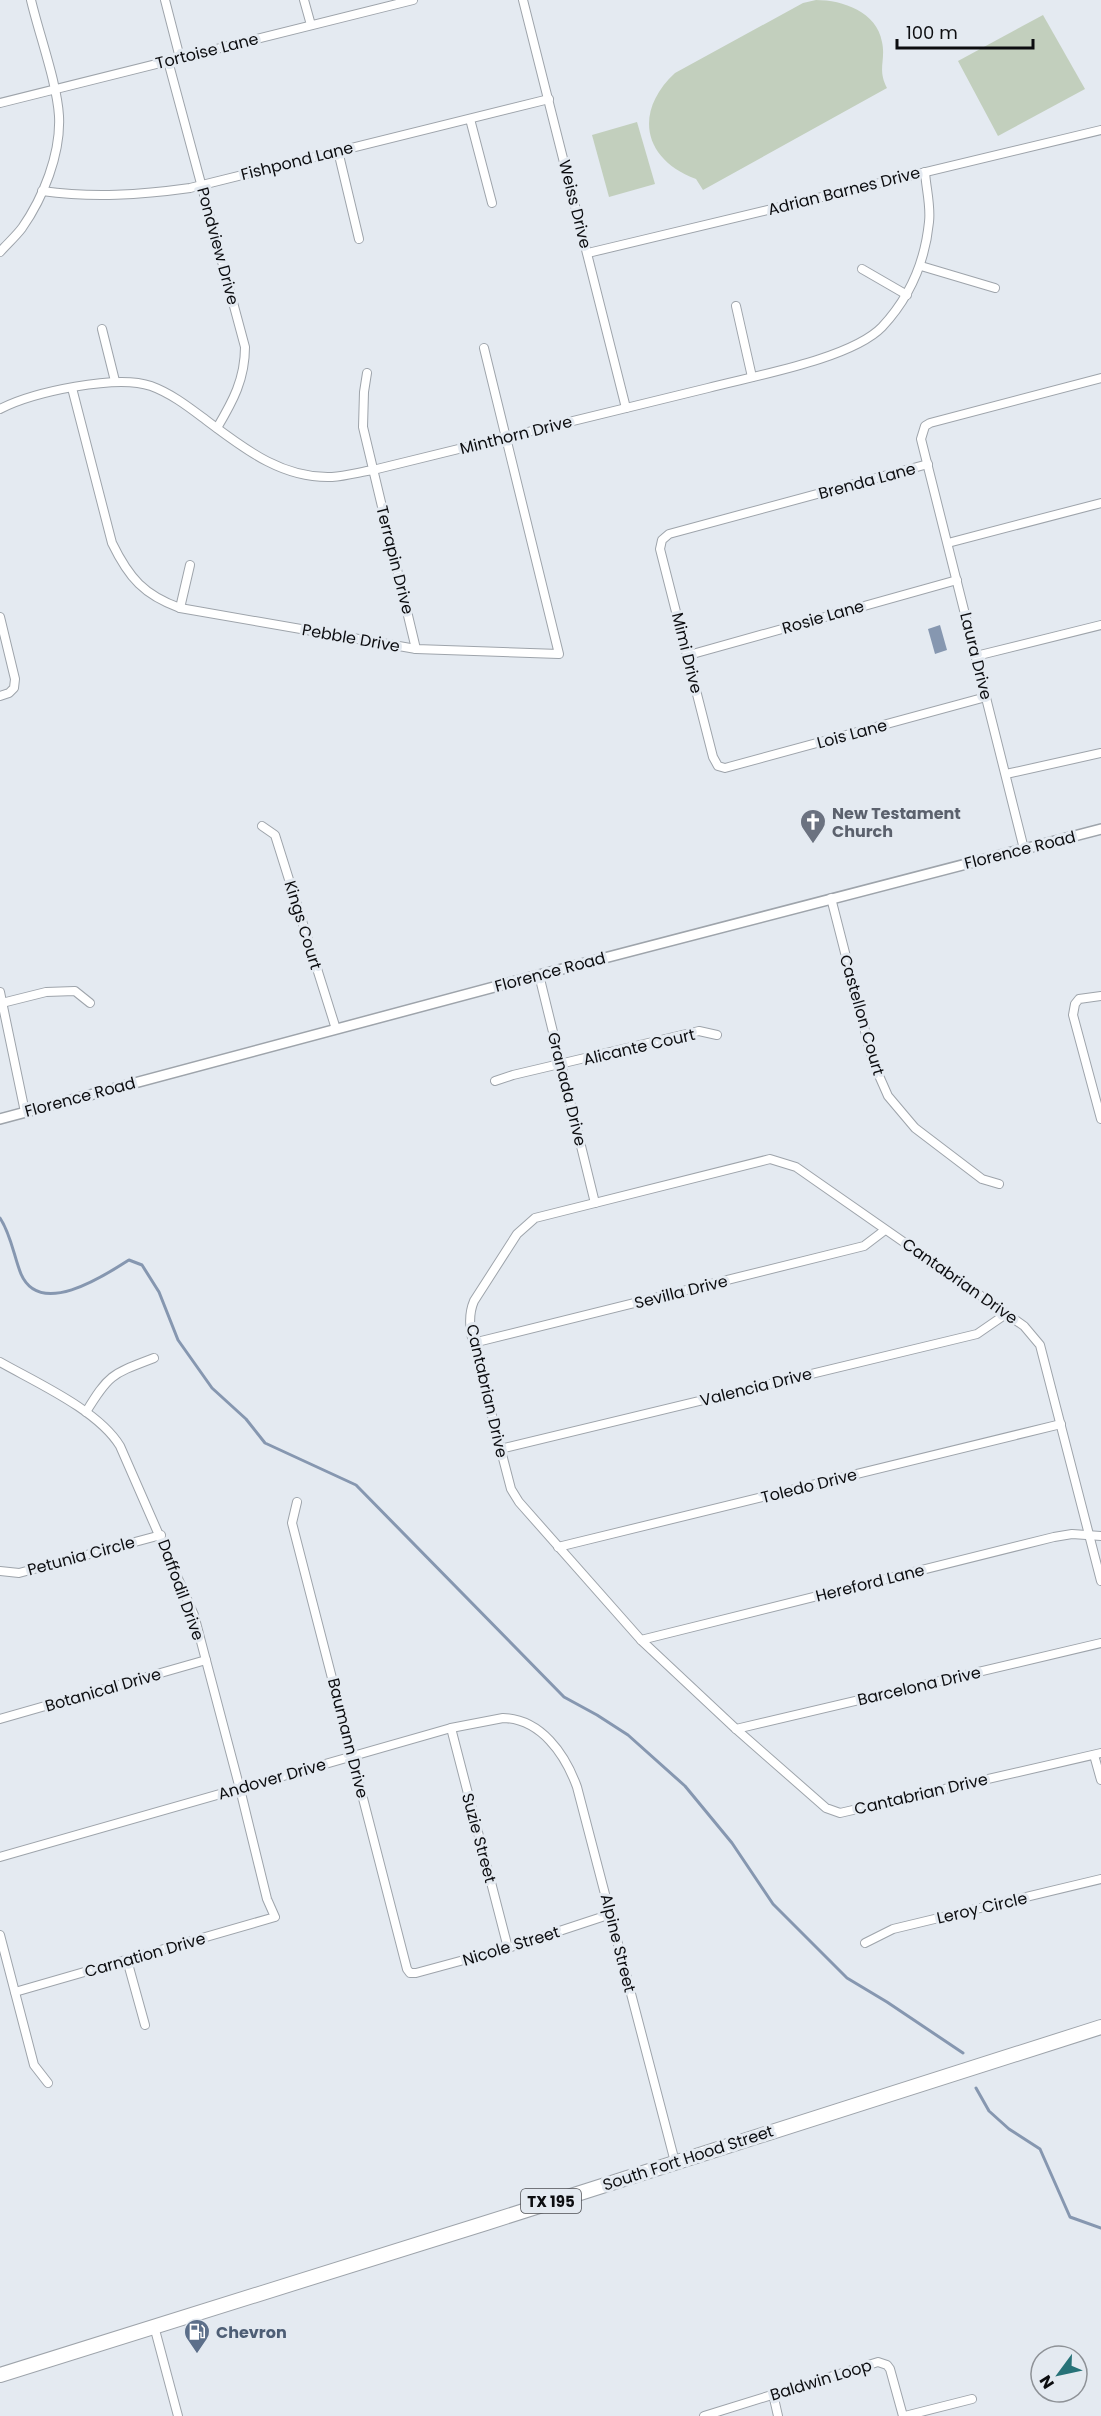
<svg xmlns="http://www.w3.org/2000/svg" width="1101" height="2416" viewBox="0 0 1101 2416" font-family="Poppins,sans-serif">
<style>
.green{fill:#c2cfbd}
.water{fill:#8697b0}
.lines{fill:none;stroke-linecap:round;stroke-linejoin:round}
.stream{stroke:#8697b0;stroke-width:3}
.minor-casing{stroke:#9ea4ab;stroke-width:10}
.tertiary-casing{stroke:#9ea4ab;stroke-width:12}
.trunk-casing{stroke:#9ea4ab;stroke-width:16}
.minor{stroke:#fff;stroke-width:8}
.tertiary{stroke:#fff;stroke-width:9}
.trunk{stroke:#fff;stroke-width:14}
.labels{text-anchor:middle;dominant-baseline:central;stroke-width:6;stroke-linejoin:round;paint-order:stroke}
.shield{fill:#e4eaf1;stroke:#4d4f54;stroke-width:1.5}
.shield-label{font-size:15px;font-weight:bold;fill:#0c0d10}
.street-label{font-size:16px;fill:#0c0d10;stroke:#e4eaf1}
.worship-label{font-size:16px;font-weight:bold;fill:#5b616d;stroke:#e4eaf1;text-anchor:start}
.service-label{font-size:16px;font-weight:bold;fill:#4e5e75;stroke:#e4eaf1;text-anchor:start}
</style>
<rect width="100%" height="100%" fill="#e4eaf1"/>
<g class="green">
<path d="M816 0C843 0 877 12 882 42 886 61 877 69 887 88L703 190 696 179C642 159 634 111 675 73L803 3Z"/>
<polygon points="1043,15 1085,89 998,136 958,61"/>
<polygon points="637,122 655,184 609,197 592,135"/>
</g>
<polygon class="water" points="940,625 947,650 935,654 928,629"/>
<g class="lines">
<g class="stream">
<path d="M0 1218C11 1234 14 1257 21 1274 40 1318 104 1276 129 1260L142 1265 159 1292 178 1340 212 1388 246 1419 265 1443 356 1485 564 1697 597 1715 628 1735 685 1786 732 1843 773 1904 847 1978 887 2002 963 2053"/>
<polyline points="976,2088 989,2111 1009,2129 1040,2149 1070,2217 1101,2228"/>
</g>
<defs>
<g id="minor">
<polyline points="165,0 180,58"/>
<polyline points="304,0 311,25"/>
<polyline points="523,0 626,408"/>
<path d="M168 61 245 347C245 379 233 401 217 428"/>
<polyline points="0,103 413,0"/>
<polyline points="470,119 492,203"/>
<polyline points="338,151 359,239"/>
<path d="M42 191C93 198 140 195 190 188L549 99"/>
<path d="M0 252C7 244 16 236 22 228 43 198 61 154 59 116 57 83 39 34 31 0"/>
<polyline points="588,253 1101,130"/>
<polyline points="921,266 995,288"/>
<polyline points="862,269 907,295"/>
<polyline points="736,306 752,377"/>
<polyline points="102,329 115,381"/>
<polyline points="367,373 364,392 363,427 416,649"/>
<path d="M72 388 112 543C129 578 144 595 180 608L416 649 559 654 484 348"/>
<path d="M0 409C33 392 117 374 151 386 170 393 186 405 202 417 241 446 280 479 332 477 346 476 360 472 373 470 484 442 596 416 708 388 753 376 851 359 882 327 910 297 925 262 929 222 931 206 926 188 925 172"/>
<polyline points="928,464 669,534 662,540 660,549 713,757 718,766 725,768 986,697"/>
<polyline points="948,543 1101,503"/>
<polyline points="180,608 190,565"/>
<polyline points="0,617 15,679 14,688 9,693 0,696"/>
<polyline points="689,655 957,580"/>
<polyline points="976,656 1101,625"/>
<polyline points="1006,774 1101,753"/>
<polyline points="262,826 275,835 336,1029"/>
<polyline points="1024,849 921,439 925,426 930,423 1101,378"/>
<polyline points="831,898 873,1062 888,1096 915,1128 982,1179 999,1184"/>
<polyline points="539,975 595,1203"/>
<polyline points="0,992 25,1112"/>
<polyline points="1101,996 1079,999 1075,1004 1073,1015 1101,1119"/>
<polyline points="2,1003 46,992 75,991 90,1003"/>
<polyline points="495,1081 513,1075 699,1031 717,1035"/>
<polyline points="473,1343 864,1246 885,1230"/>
<path d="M0 1362C37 1383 98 1410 120 1446L194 1615 240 1789 267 1899 275 1917 15 1992"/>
<path d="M86 1412C109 1374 112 1374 154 1358"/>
<polyline points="500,1449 977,1334 1006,1314"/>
<polyline points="297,1502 292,1523 407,1969 410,1973 416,1973 508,1948 611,1914"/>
<polyline points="558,1547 1061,1424"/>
<polyline points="0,1571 19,1573 161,1535"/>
<path d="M1101 1581 1040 1345 1024 1326 796 1167 770 1159 535 1218 517 1234 474 1301C468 1315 470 1329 473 1343L511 1489 519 1502 641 1640 736 1729 826 1808 840 1813 1101 1753"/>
<polyline points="641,1640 1054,1537 1072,1534 1101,1536"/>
<polyline points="0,1719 206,1660"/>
<polyline points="451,1728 508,1948"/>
<polyline points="736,1729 1101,1643"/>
<polyline points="1094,1755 1101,1780"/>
<path d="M0 1857 451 1728 503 1718C541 1719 565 1754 577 1787L675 2162"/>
<polyline points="0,1935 34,2065 48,2083"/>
<polyline points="865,1943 893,1929 1101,1879"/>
<polyline points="127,1960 145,2025"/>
<polyline points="154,2326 178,2416"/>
<polyline points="773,2394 778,2416"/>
<polyline points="704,2416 878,2362 887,2365 890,2369 903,2416"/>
<polyline points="905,2416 972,2399"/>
</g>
<polyline id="tertiary" points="0,1119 539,975 1101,829"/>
<polyline id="trunk" points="0,2375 486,2223 1101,2027"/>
</defs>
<use href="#minor" class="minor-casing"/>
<use href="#tertiary" class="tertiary-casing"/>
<use href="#trunk" class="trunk-casing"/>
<use href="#minor" class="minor"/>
<use href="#tertiary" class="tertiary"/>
<use href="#trunk" class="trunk"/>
</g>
<defs>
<symbol id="church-pin" viewBox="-11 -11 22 30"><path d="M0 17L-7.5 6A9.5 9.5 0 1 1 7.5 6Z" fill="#6b7280" stroke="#e4eaf1"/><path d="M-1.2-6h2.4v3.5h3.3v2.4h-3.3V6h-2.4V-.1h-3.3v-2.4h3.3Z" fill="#fff"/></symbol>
<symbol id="fuel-pin" viewBox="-11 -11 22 30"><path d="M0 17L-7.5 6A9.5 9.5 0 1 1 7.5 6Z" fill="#5c6f8a" stroke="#e4eaf1"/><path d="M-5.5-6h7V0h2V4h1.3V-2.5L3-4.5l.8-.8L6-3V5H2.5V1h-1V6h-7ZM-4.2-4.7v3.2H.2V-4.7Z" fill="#fff"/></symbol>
</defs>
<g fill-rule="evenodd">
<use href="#church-pin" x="798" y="807" width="30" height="40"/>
<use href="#fuel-pin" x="182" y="2317" width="30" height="40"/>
</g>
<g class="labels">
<rect class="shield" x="521" y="2189" width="60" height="24" rx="4.5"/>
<g class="shield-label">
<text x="551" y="2201">TX 195</text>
</g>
<g class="street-label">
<text transform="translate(207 51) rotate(-14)">Tortoise Lane</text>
<text transform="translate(297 161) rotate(-14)">Fishpond Lane</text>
<text transform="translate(844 191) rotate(-14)">Adrian Barnes Drive</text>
<text transform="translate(575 204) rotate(76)">Weiss Drive</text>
<text transform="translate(218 246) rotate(75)">Pondview Drive</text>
<text transform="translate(516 435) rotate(-14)">Minthorn Drive</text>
<text transform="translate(867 481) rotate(-15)">Brenda Lane</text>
<text transform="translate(395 560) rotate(76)">Terrapin Drive</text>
<text transform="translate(823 617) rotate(-16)">Rosie Lane</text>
<text transform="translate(351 638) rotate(10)">Pebble Drive</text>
<text transform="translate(687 653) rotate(76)">Mimi Drive</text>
<text transform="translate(976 656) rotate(76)">Laura Drive</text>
<text transform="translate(852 734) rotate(-15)">Lois Lane</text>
<text transform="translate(1020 850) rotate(-14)">Florence Road</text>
<text transform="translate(303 925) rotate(73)">Kings Court</text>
<text transform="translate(550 972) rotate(-15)">Florence Road</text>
<text transform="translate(862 1015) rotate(74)">Castellon Court</text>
<text transform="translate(639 1047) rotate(-13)">Alicante Court</text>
<text transform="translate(567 1089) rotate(76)">Granada Drive</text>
<text transform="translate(80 1097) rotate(-15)">Florence Road</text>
<text transform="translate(960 1281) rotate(35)">Cantabrian Drive</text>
<text transform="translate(681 1292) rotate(-14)">Sevilla Drive</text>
<text transform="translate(756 1387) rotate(-14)">Valencia Drive</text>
<text transform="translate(487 1391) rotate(77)">Cantabrian Drive</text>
<text transform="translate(809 1486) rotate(-14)">Toledo Drive</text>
<text transform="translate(81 1556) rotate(-15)">Petunia Circle</text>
<text transform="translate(870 1583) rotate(-14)">Hereford Lane</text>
<text transform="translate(181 1590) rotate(70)">Daffodil Drive</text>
<text transform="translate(919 1686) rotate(-13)">Barcelona Drive</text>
<text transform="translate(103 1690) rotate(-16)">Botanical Drive</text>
<text transform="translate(348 1738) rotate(76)">Baumann Drive</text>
<text transform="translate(272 1779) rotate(-16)">Andover Drive</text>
<text transform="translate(921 1794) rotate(-13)">Cantabrian Drive</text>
<text transform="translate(479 1838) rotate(75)">Suzie Street</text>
<text transform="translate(982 1908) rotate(-13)">Leroy Circle</text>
<text transform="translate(618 1943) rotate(76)">Alpine Street</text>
<text transform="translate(511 1946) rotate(-17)">Nicole Street</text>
<text transform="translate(145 1955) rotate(-16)">Carnation Drive</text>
<text transform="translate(688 2158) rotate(-18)">South Fort Hood Street</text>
<text transform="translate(821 2380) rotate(-17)">Baldwin Loop</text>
</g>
<g class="worship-label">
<text x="832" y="813">New Testament<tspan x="832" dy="18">Church</tspan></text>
</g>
<g class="service-label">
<text x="216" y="2332">Chevron</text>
</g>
</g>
<g transform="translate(1059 2374) rotate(237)"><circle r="28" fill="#e4eaf1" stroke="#8e9297" stroke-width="1.5"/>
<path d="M0-4.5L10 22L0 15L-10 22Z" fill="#277278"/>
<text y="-9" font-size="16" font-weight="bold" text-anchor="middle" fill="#0c0d10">N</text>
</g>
<path d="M897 39v9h136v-9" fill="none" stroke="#0c0d10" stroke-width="3"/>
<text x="906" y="39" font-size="18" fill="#0c0d10" stroke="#e4eaf1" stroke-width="4.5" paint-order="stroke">100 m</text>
</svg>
